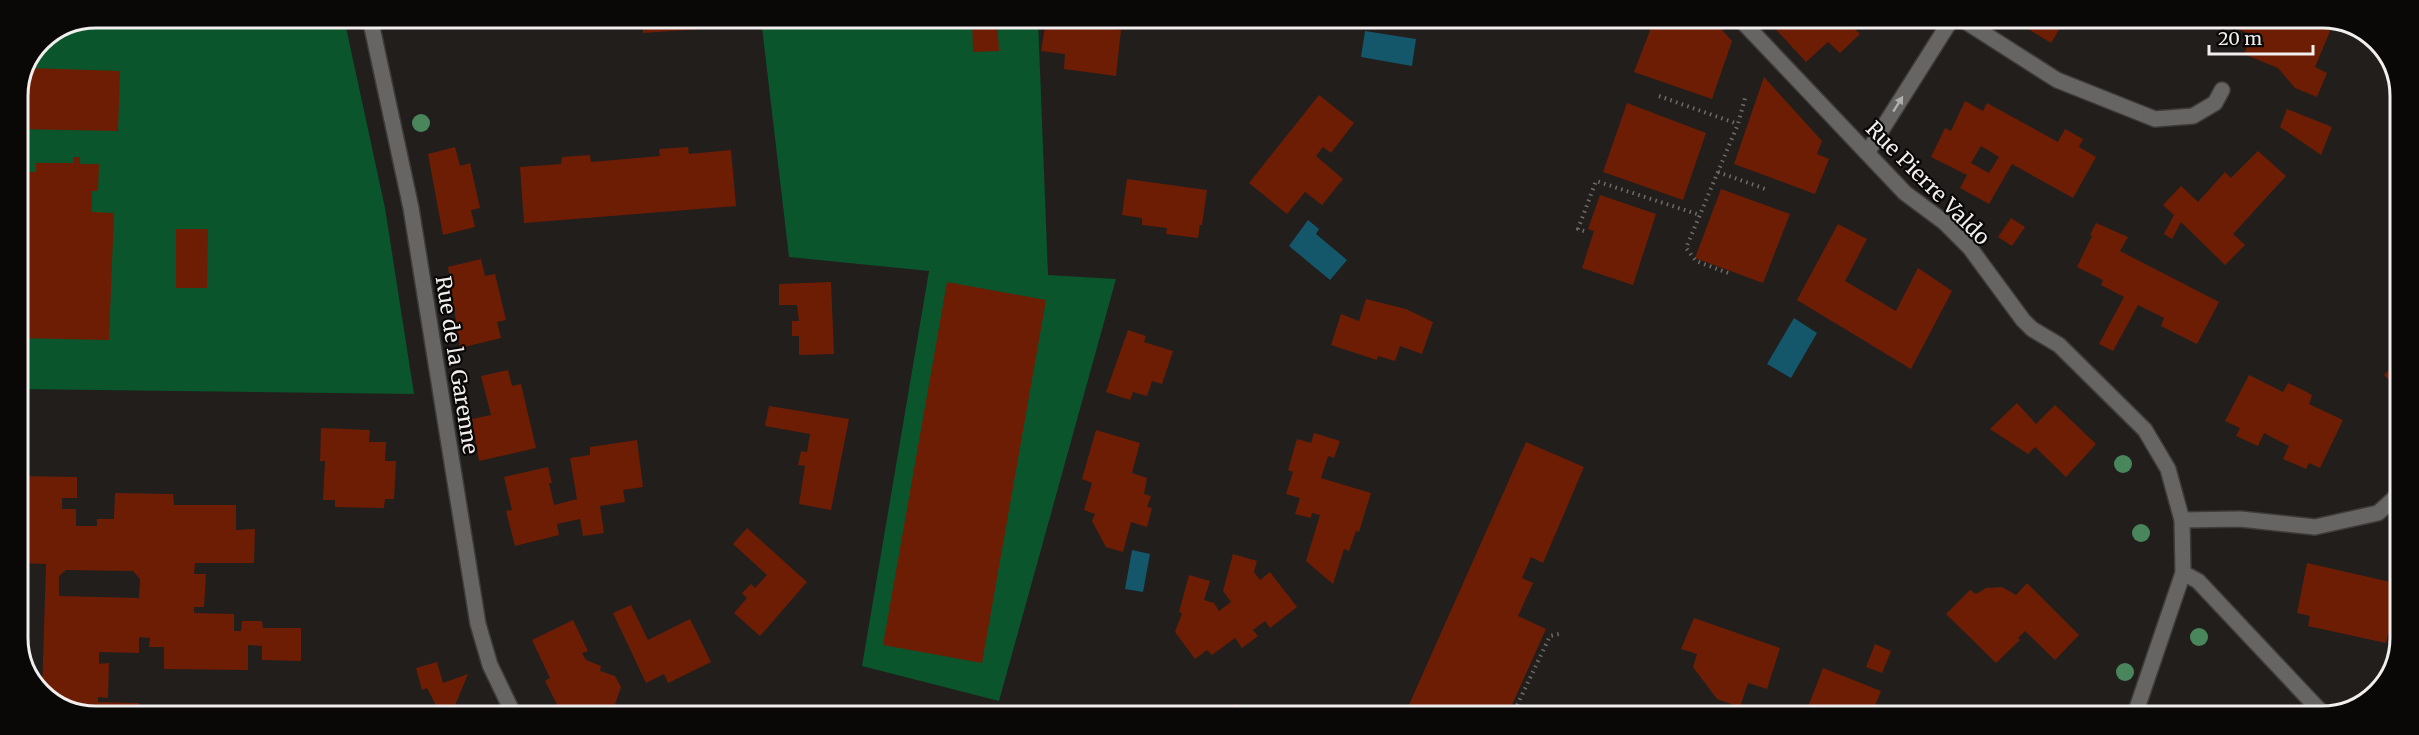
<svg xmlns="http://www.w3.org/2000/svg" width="2419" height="735" viewBox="0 0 2419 735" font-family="Merriweather,serif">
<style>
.green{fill:#0a552b}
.water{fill:#14566a}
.building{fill:#6e1d05;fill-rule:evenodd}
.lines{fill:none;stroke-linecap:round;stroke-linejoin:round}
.minor-casing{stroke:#3e3b39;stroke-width:18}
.path{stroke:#6f6c6b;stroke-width:4;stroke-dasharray:1.5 4.5;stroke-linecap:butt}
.minor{stroke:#666564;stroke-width:15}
.tree{fill:#4a865c}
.oneway{fill:#b2b0af}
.labels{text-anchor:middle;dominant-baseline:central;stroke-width:4.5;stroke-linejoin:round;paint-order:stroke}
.street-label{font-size:21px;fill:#f1eeed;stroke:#090807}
.rim{fill:none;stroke:#f1eeed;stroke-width:3}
</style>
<rect width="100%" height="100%" fill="#211e1c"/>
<g class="green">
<polygon points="96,18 344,18 385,208 414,394 18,389 18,96 41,41"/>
<polygon points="761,19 1038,19 1048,275 1116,279 999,701 862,666 929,271 789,257"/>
</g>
<g class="water">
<polygon points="1365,31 1416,39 1412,66 1361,57"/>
<polygon points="1308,220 1319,229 1316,234 1347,260 1330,280 1289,246"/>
<polygon points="1794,318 1817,333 1791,378 1767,364"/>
<polygon points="1132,550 1150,554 1143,592 1125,589"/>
</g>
<g class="building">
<polygon points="642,19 715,19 716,28 643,33"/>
<polygon points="972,19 997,19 999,51 973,52"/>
<polygon points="1654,20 1713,20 1732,41 1712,99 1634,72"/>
<polygon points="1767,20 1860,20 1853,27 1860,34 1840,53 1828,42 1806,62"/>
<polygon points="2014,20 2065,20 2051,43"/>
<polygon points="1046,21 1121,30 1116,76 1064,69 1065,54 1041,51"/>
<polygon points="2199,21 2325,21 2333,24 2315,67 2327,73 2317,97 2295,88 2278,68 2244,54 2252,35 2223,23 2221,29"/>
<polygon points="30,68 120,71 118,131 18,129 18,96 20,92 27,92"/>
<polygon points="1764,77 1822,141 1817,154 1829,159 1815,194 1734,164"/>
<polygon points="1319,95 1354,123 1331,153 1323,147 1316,156 1343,179 1322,205 1305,192 1287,214 1249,183"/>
<path d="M1965 101 1983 111 1987 103 2058 142 2065 129 2083 139 2079 147 2096 157 2073 198 2012 164 1989 204 1960 188 1967 175 1931 157 1945 128 1951 131ZM1981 146 1999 157 1989 173 1971 163Z"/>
<polygon points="1627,103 1706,133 1683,200 1603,172"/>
<polygon points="2287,109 2332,127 2321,155 2280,127"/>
<polygon points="2401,129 2401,149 2391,140"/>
<polygon points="455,147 460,166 470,163 480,208 471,210 475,227 443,235 428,154"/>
<polygon points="688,147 689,154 731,150 736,206 524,223 520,167 561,164 562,157 590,155 591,162 660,156 659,149"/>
<polygon points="2258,151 2286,176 2233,234 2245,245 2225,265 2181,222 2172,239 2164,234 2174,215 2163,205 2181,186 2198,202 2225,172 2231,178"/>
<polygon points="73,157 80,157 80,164 99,164 98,191 92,191 92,212 114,213 109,340 18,338 18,172 36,172 36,163 73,163"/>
<polygon points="1127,179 1207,190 1202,225 1200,225 1198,238 1166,234 1167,228 1142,225 1142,218 1122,215"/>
<polygon points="1721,189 1790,214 1763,283 1695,258"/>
<polygon points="1600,195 1656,214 1633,285 1582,268 1594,231 1588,229"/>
<polygon points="2011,218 2025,227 2012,246 1998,237"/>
<polygon points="2096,223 2128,237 2120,251 2219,302 2197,344 2161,326 2164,318 2138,305 2113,351 2099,344 2124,297 2101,285 2103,280 2077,267 2092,236 2090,235"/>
<polygon points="1838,224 1867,239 1845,281 1896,311 1918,268 1952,291 1911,369 1797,300"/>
<polygon points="176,229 208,229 207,288 176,288"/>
<polygon points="481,259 485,276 495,274 506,320 497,322 501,338 460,348 448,267"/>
<polygon points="831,282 834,354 799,355 799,336 792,336 792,321 799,321 797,305 779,305 779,284"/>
<polygon points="947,282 1046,300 982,663 883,645"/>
<polygon points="1366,299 1406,309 1433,322 1422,354 1400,346 1395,361 1378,356 1377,360 1331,345 1341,314 1359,321"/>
<polygon points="1128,330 1146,336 1144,342 1173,351 1162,384 1152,381 1147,396 1133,392 1130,400 1106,392"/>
<polygon points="2400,358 2400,359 2399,390 2384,375"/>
<polygon points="508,370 512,386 521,384 536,448 479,461 472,419 491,415 481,376"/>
<polygon points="2249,375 2283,392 2288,383 2301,389 2312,395 2309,404 2343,420 2320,468 2309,463 2306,469 2283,459 2289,446 2264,433 2258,446 2236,436 2240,428 2225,421"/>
<polygon points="2017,403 2036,424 2055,405 2096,444 2066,477 2035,447 2028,454 1990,429"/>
<polygon points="769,406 849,419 831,510 799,504 805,466 798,465 801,451 807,452 810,434 765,426"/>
<polygon points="321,428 370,430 369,442 386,442 385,461 396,461 394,499 385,499 384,508 335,507 335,500 323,500 325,461 320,461"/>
<polygon points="1096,430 1140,443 1132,473 1147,478 1144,494 1151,496 1147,507 1152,508 1147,527 1131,522 1123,552 1106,547 1092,521 1095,514 1084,510 1092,483 1082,479"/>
<polygon points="1314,433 1340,441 1334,458 1328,456 1321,478 1371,493 1359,532 1356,531 1349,551 1344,549 1333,584 1306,561 1320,515 1312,513 1311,518 1295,514 1300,498 1286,494 1293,472 1288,470 1297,439 1311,443"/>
<polygon points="637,440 643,487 623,490 625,502 600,506 604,533 583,536 580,519 557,524 559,535 515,546 506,511 512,510 504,477 548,467 552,483 549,483 554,505 577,499 570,458 590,455 590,447"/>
<polygon points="1526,442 1584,467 1543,563 1531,557 1522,578 1533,583 1518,616 1546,629 1507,716 1404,716"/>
<path d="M18 476 77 477V498H62V509H76V526H97V519H114L115 493 173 494 174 505H236V530L255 529 254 563H195L194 574H206L204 607H194V613L234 614V631H241L242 621H262L263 628H301V661L262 660V646L248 645V670L164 669V647H149L150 638 139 637V653L99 652V664L109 663 108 698 98 697V702L139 703 138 714H76L42 693 46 564 18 563ZM66 570 133 571 140 579 139 598 59 596V576Z"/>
<polygon points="747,528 807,582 760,636 734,613 747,598 742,593 751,584 755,588 767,575 733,544"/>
<polygon points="1233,554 1257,561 1254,572 1260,580 1270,572 1297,607 1270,628 1265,621 1253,630 1258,636 1242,648 1235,638 1212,655 1207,650 1195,659 1175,632 1182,613 1179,612 1189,575 1210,581 1204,600 1214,603 1219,611 1231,602 1223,591"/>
<polygon points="2307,563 2399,584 2398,635 2388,633 2386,643 2308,626 2310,616 2297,613"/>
<polygon points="2027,583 2079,635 2055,660 2025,631 2018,638 2020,640 1996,663 1946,614 1970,590 1976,594 1986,588 2002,587 2016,595"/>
<polygon points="631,605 648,640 690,619 711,662 668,683 664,674 646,683 613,613"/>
<polygon points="1694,618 1780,648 1767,689 1748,683 1740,707 1717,699 1693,667 1697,654 1681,649"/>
<polygon points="573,620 588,651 582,653 586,660 601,666 600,671 615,676 621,687 614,707 604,713 581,705 562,714 545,681 550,678 532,640"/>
<polygon points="1875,644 1891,651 1882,673 1866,667"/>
<polygon points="437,662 443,683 468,674 451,715 441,715 427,688 422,690 416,668"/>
<polygon points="1823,668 1881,691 1875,706 1904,716 1816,716 1806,712"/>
<polygon points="1237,704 1240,716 1202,716 1201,711"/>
</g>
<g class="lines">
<defs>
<g id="minor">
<polyline points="370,18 411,208 478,624 490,665 514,715"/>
<polyline points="1741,20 1905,193 1944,222 1970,248 2023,320 2032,329 2059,345 2145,430 2168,469 2182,520 2183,573 2134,717"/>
<polyline points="1963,20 2057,80 2155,119 2193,116 2215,103 2222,90"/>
<polyline points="1867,153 1951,20"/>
<polyline points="2182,520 2240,519 2315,527 2378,513 2399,494"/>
<polyline points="2183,573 2198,581 2325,716"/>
</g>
</defs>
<use href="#minor" class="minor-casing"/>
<g class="path">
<polyline points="1659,96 1738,124"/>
<polyline points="1718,172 1768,190"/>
<polyline points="1584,231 1578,229 1596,181 1700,215"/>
<polyline points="1728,273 1696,261 1686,248 1738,124 1745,98"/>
<polyline points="1512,716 1550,636 1563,633"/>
</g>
<use href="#minor" class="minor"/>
</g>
<g class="tree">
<circle cx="421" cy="123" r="9"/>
<circle cx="2123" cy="464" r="9"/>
<circle cx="2141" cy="533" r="9"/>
<circle cx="2199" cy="637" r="9"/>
<circle cx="2125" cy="672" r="9"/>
</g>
<defs><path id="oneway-solid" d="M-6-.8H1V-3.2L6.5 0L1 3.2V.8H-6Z" transform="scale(1.5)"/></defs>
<use class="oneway" href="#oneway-solid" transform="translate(1898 104) rotate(-58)"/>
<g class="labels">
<g class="street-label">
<text transform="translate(1928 183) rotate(45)">Rue Pierre Valdo</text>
<text transform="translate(457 365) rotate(81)">Rue de la Garenne</text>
</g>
</g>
<path d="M0 0H2419V735H0ZM96 28H2322A68 68 0 0 1 2390 96V638A68 68 0 0 1 2322 706H96A68 68 0 0 1 28 638V96A68 68 0 0 1 96 28Z" fill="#090807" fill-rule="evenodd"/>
<path class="rim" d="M96 28H2322A68 68 0 0 1 2390 96V638A68 68 0 0 1 2322 706H96A68 68 0 0 1 28 638V96A68 68 0 0 1 96 28Z"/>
<path d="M2209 45v9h104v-9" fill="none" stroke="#f1eeed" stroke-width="3"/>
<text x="2218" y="45" font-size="18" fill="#f1eeed" stroke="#090807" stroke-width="4.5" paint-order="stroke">20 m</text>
</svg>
